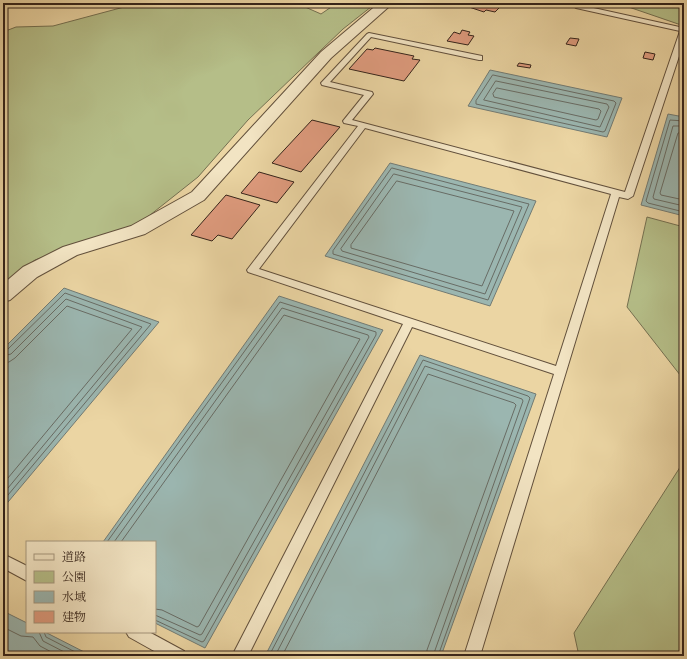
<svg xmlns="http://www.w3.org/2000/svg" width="687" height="659" viewBox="0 0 687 659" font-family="'Sorts Mill Goudy','Noto Serif JP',serif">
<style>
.green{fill:#b5be88;stroke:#747051}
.water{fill:#9bb6b0;stroke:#727b74}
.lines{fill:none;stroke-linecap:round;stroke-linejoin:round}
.shore{stroke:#686c65;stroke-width:1}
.building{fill:#e09c7f;stroke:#34231a}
.lane-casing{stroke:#62503c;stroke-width:2}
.street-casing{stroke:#62503c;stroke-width:2}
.lane{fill:#f2e4c3;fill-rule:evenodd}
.street{fill:#f2e4c3;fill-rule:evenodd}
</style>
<rect width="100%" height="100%" fill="#ebd5a3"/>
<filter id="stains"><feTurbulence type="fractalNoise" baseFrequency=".005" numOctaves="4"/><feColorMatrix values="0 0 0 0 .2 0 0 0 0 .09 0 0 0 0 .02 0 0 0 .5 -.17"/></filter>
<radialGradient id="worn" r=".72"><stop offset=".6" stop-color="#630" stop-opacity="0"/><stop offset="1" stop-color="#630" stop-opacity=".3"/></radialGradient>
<g class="green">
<polygon points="139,3 296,3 321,14 337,3 376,3 343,29 248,120 198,177 140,223 35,260 3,284 3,32 16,27 53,26"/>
<polygon points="617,3 684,3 684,26"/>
<polygon points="647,217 684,227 684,380 627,307"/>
<polygon points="684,461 684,656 579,656 574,633"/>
</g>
<g class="water">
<polygon points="490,70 622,98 607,137 468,106"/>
<polygon points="668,114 684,117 684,216 641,205"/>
<polygon points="390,163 536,201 490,306 325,256"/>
<polygon points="64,288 159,322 3,508 3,349"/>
<polygon points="279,296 383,330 205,648 155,623 155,542 103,542"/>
<polygon points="420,355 536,394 441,656 265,656"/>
<polygon points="3,611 27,623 27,632 45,632 92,656 3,656"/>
</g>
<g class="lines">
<g class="shore">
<polygon points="493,75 614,101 616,103 605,131 603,132 476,104 476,101"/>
<polygon points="496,81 607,104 609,107 600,127 484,100"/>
<polygon points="497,88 599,109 601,111 598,119 596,120 494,97 493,94"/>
<polyline points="684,121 670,120 646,201 648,203 684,212"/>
<polyline points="684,126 673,126 653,197 654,199 684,206"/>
<polyline points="684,132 678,133 660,193 661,195 684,200"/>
<polygon points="392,168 529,204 488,300 333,254 333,251"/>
<polygon points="394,174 522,207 485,294 342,251 341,249"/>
<polygon points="397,181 514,211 482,286 351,248 351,245"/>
<polyline points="3,351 7,350 65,293 151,324 3,501"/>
<polyline points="3,356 11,354 66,299 142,327 3,494"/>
<polyline points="3,363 9,362 15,358 67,306 132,329 3,484"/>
<polyline points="107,542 280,302 376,332 376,335 204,641 202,642 155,620"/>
<polyline points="114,542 282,308 368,335 369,337 202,634 200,635 155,615"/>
<polyline points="121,542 284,315 360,339 199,626 197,627 162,610 155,609"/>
<polyline points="3,627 21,636 33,637 40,646 59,656"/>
<polyline points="39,632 43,641 72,656"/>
<polyline points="44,632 46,637 83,656"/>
<polyline points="269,656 423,360 528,396 530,398 438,656"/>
<polyline points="275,656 425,366 522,399 523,401 433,656"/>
<polyline points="282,656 428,374 514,403 516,405 427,650 427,656"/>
</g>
</g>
<g class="building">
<polygon points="472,3 488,3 501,6 495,12 486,10 484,12 469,7"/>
<polygon points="462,30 470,32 468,35 474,36 468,45 447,41 454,32 460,34"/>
<polygon points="570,38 579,39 576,46 566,44"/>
<polygon points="375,48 414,56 412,59 420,60 404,81 349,69 367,49 373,50"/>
<polygon points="645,52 655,54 653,60 643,58"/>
<polygon points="519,63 531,65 530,68 517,66"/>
<polygon points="312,120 340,127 301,172 272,163"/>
<polygon points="259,172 294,182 277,203 241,193"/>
<polygon points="226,195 260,205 232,239 218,235 212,241 191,235"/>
</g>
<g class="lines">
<defs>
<g id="lane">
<path d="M569 3H576L580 5 684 28V41L633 196 628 199 619 197 480 656H464L554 374 412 327 248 656H232L403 324 248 272 247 270 358 126 344 123 343 121 364 95 322 85 321 83 367 34 369 33 482 56V60H479L371 37 330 82 372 92 373 94 352 120 625 192 680 31 576 8ZM365 128 611 194 556 366 259 269Z"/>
<polygon points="3,554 27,566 27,581 3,568"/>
<polygon points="126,632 149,632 184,651 187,656 163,656 129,637"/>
</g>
<polygon id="street" points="379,3 393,3 331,58 204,200 145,234 77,255 37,277 10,300 3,302 3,284 23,267 63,247 131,226 192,192 321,52"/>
</defs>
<use href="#lane" class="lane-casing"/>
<use href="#street" class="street-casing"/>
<use href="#lane" class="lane"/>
<use href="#street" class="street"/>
</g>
<rect width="687" height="659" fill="none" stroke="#ebd5a3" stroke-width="16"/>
<rect x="4" y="4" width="679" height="651" fill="none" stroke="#34231a" stroke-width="2"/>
<rect x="8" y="8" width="671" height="643" fill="none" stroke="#34231a"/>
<rect x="26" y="541" width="130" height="92" fill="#f2e4c3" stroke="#a6977f"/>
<rect x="34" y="554" width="20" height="6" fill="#f2e4c3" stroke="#a6977f"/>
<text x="62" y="561" font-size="12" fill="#34231a">道路</text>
<rect x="34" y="571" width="20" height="12" fill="#b5be88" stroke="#a6977f"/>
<text x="62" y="581" font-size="12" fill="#34231a">公園</text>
<rect x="34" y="591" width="20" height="12" fill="#9bb6b0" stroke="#a6977f"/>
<text x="62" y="601" font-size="12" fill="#34231a">水域</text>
<rect x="34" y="611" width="20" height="12" fill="#e09c7f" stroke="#a6977f"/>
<text x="62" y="621" font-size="12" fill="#34231a">建物</text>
<rect width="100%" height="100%" filter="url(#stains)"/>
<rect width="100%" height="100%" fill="url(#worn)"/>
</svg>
